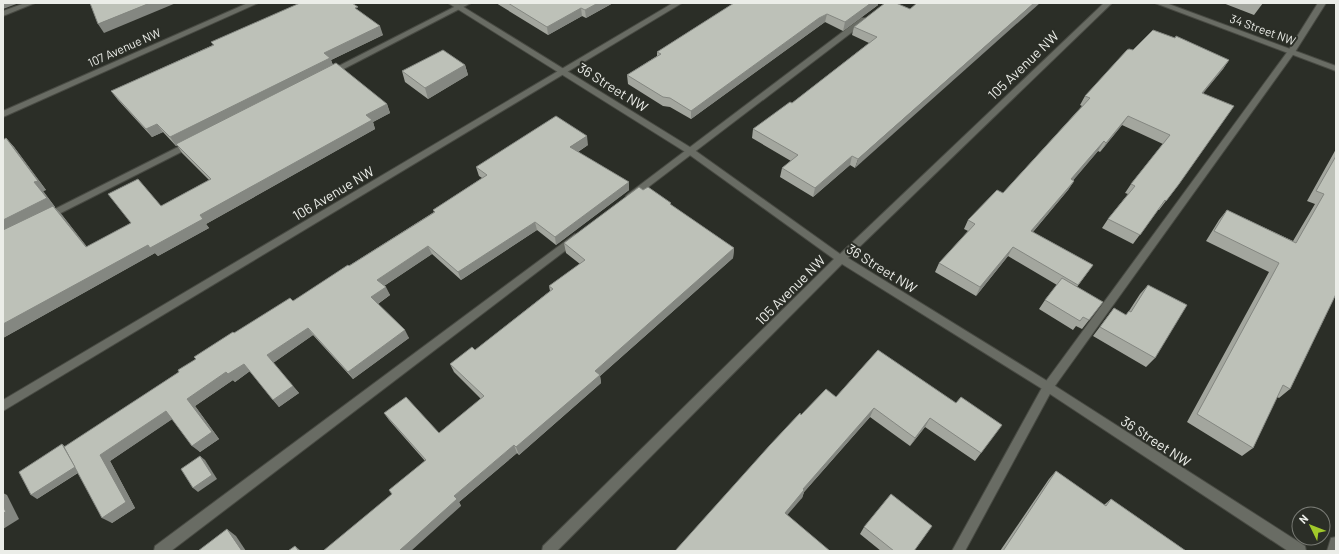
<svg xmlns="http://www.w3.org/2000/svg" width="1339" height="554" viewBox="0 0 1339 554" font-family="Barlow,sans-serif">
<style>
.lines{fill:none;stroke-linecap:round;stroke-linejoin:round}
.service-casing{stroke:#484a43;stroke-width:2}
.minor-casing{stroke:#484a43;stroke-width:2}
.tertiary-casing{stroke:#484a43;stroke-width:2}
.service{fill:#696c64;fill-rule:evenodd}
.minor{fill:#696c64;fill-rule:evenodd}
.tertiary{fill:#696c64;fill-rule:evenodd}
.wall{fill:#a3a69e}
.shaded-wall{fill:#848781}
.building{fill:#bdc1b8;stroke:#848781}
.labels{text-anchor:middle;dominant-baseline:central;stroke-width:4;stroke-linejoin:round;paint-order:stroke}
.far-street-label{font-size:12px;fill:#ebede8;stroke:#2b2e27}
.street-label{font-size:14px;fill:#ebede8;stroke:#2b2e27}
</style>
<rect width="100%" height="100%" fill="#2b2e27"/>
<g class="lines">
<defs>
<g id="service">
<polygon points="25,3 35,3 3,16 3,11"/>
<polygon points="462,3 471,3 332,75 329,75 325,73"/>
<polygon points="1318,3 1326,3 1295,52 1052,390 965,551 952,551 1044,384 1288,51"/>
<polygon points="861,18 864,18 868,20 634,198 628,198 626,196 628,194"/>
<polygon points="192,140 196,143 195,145 49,219 46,220 41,217 43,215"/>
<polygon points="575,234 580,238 578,241 171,551 154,551 155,546"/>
</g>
<g id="minor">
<polygon points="248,3 258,3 3,117 3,111"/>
<polygon points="448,3 457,3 693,149 840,254 1104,3 1112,3 848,258 1052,384 1305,546 1306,551 1288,551 1044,390 842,264 557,551 542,551 543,546 834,259 687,153"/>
<polygon points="1155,3 1166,3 1336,66 1336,71"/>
<polygon points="1336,537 1336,551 1327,551 1331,538"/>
</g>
<polygon id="tertiary" points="673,3 682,3 3,411 3,400"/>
</defs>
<use href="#service" class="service-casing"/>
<use href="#minor" class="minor-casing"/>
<use href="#tertiary" class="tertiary-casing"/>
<use href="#service" class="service"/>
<use href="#minor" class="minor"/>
<use href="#tertiary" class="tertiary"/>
</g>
<g class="wall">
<polygon points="496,3 613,3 586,18 582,16 548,35"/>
<polygon points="734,3 878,5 843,31 825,22 818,27 691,119 670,107 663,106 628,84 627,75 657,56 657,52"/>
<polygon points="1223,3 1263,3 1254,15"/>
<polygon points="910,9 855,168 850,165 813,197 780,177 782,168 791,161 752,138 753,129 792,103 869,43 852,35 854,27"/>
<polygon points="359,11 383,35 331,60 333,65 387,104 390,113 373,122 375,129 206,224 209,228 158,256 155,253 3,338 6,138 14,147 46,190 43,191 55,207 54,207 62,215 87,247 131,223 161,206 209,180 182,153 177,145 176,146 163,132 152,137 118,100 111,91 213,45 211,42"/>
<polygon points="1133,50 1229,60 1223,69 1203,93 1179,184 1159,210 1158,210 1133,244 1102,228 1108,219 1128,194 1125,193 1131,184 1163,144 1122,125 1100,152 1098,151 1073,180 1074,181 1068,190 1033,232 1093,265 1077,287 1089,320 1082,329 1076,326 1073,330 1039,309 1045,300 1057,285 1008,256 976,296 935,272 939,263 968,231 964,229 968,220 1003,193 1082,106 1080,105 1085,96"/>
<polygon points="465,65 468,75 428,99 405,82 402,71"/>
<polygon points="588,145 578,152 629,182 629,190 556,245 537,230 461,280 432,254 384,286 390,295 378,304 409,338 353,379 313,335 273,363 299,393 279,407 250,371 235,382 233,380 195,406 219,439 200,452 172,419 110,461 135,508 112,523 78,473 37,499 62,444 65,447 179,372 196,359 234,333 293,301 434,212 433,210 482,178 479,176 476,167"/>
<polygon points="1336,149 1336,294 1290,389 1279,398 1277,397 1253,448 1242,456 1187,422 1269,272 1206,241 1219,220 1227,210 1293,241 1315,204 1307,201"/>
<polygon points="671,205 734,248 733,258 600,376 601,383 519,455 517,453 459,502 461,506 392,494 425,461 389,420 384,413 439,433 481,399 454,372 450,364 475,350 550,291 549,286 580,264 566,253 564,243"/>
<polygon points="1148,285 1155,358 1146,367 1093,336 1114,308 1126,315 1129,311 1140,294"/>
<polygon points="878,350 981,453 975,461 925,427 910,446 870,417 804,492 802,498 675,551 801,415 836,397"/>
<polygon points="1056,471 1104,505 1111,499 1186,551 1000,551 1049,479"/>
<polygon points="864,527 914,551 881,551 860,534"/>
</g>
<g class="shaded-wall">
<polygon points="3,3 19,3 3,9"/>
<polygon points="150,3 176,3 104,33 98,24"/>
<polygon points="598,3 613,3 586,18 585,10"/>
<polygon points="871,3 878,3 878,5 843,31 845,22"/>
<polygon points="1034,3 1040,3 855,168 858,159"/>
<polygon points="581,8 582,16 548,35 547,27"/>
<polygon points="827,14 825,22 818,27 691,119 691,111 819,18"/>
<polygon points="380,26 383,35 331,60 333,66 176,146 170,137 324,53"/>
<polygon points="1229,60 1223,69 1196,102 1202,93"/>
<polygon points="465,65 468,75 428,99 425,88"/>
<polygon points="387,104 390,113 373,122 375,129 206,224 209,228 158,256 155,253 3,338 3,324 200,215 366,115"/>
<polygon points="1128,116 1122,125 1100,152 1106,143"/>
<polygon points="157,124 163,132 152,137 146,129"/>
<polygon points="587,136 588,145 571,156 570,147"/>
<polygon points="6,138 14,147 46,190 43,191 55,207 54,207 62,215 94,256 3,233 3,220 34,182"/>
<polygon points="1104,141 1098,151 1066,189 1071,179"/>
<polygon points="852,156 850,165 813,197 815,188"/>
<polygon points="1074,181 1068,190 1026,240 1031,231"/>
<polygon points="629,182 629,190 556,245 555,237"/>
<polygon points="535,222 537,230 461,280 458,272"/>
<polygon points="428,246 432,254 381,288 377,280"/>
<polygon points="1013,247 1008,256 976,296 980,287"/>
<polygon points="734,248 733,258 600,376 601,383 519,455 516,447 595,371"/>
<polygon points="386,287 390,295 376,305 371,297"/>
<polygon points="308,328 313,335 273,363 267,355"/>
<polygon points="405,330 409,338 353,379 348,372"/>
<polygon points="244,364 250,371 235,382 233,380 195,406 219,439 200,452 192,446 187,399 226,372"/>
<polygon points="293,386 299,393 279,407 273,400"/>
<polygon points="874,408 870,417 804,492 802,498 783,520 785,513 803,489"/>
<polygon points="166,411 174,418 110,461 135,508 112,523 102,518 100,455"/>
<polygon points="930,418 925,427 910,446 915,438"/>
<polygon points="62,444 68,449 82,470 37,499 31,495"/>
<polygon points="514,445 517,453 459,502 461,506 411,551 399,551 454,496"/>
<polygon points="200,456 205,460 217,479 198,492 193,488"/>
<polygon points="3,493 7,495 19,519 3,529"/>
<polygon points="227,529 236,536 246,551 242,551"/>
<polygon points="295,546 301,551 299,551"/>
</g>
<g class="building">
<polygon points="90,3 150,3 98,24"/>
<polygon points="300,3 352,3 358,7 355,8 380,26 324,53 330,58 170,137 157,124 146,129 111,91 214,45 211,42"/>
<polygon points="508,3 598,3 585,10 581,8 547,27"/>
<polygon points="734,3 871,3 845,22 827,14 819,18 691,111 670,98 663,97 627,75 661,54 657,52"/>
<polygon points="885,3 896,3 910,9 917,3 1034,3 858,159 852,156 815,188 782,168 798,155 753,129 790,102 792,103 877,37 854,27"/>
<polygon points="1153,30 1175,38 1176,36 1229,60 1202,93 1234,106 1179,184 1166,201 1165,200 1140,235 1108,219 1135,186 1131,184 1170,135 1128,116 1106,143 1104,141 1071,179 1074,181 1031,231 1093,265 1078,285 1013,247 980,287 939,263 975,224 968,220 997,190 1003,193 1090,98 1085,96 1127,50 1129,49 1133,50"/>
<polygon points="443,50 465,65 425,88 402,71"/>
<polygon points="336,63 387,104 366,115 372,120 200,215 203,219 150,248 148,245 3,324 3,230 53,206 86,247 131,223 108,194 138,179 161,206 211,179 176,144"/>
<polygon points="556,116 587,136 570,147 629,182 555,237 535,222 458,272 428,246 377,280 386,287 371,297 405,330 348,372 308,328 267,355 293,386 273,400 244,364 228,374 226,372 187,399 212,432 192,446 166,411 100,455 126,502 102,518 64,447 179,372 178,370 196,359 194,357 233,332 234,333 290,298 293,301 348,265 349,266 435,212 433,210 487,175 476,167"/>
<polygon points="6,138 38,181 34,182 47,198 3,220 3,140"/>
<polygon points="1336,156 1336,294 1290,389 1283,385 1253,448 1197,414 1279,263 1214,231 1227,210 1296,243 1324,194 1316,191"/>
<polygon points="639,187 643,190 648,187 671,203 670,204 734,248 595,371 600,375 516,447 514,445 454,496 457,499 399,551 323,551 392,494 389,490 426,460 384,413 406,397 439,433 484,396 450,364 472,347 475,350 553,289 549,286 585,260 564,243"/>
<polygon points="1062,278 1103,302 1089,320 1083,317 1080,321 1045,300"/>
<polygon points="1148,285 1187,305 1155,358 1100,327 1114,308 1126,315 1129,311 1131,312"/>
<polygon points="878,350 956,403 961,397 1002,425 981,453 930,418 915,438 874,408 803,489 804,490 785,513 830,551 675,551 770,445 800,413 801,415 826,389 836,397"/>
<polygon points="62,444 75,467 31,495 19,472"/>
<polygon points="200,456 212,475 193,488 181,469"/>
<polygon points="1056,471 1106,506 1111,499 1186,551 1003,551"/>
<polygon points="891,494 932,526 914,551 894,551 864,527"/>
<polygon points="3,506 6,512 3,513"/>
<polygon points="227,529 242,551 198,551"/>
<polygon points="295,546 299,551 288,551"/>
</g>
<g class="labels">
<g class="far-street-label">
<text transform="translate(1263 29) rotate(20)">34 Street NW</text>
<text transform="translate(124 47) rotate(-24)">107 Avenue NW</text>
</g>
<g class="street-label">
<text transform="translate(1023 65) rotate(-44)">105 Avenue NW</text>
<text transform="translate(613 87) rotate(32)">36 Street NW</text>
<text transform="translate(333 193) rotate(-31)">106 Avenue NW</text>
<text transform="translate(882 268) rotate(32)">36 Street NW</text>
<text transform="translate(790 290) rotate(-45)">105 Avenue NW</text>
<text transform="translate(1156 441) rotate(33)">36 Street NW</text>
</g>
</g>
<rect width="1339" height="554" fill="none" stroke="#ebede8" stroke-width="8"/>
<g transform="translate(1311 526) rotate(313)"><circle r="19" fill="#2b2e27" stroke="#787a74"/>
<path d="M0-3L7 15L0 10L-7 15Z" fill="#a1c92a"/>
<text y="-6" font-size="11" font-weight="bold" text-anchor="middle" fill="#ebede8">N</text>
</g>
</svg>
